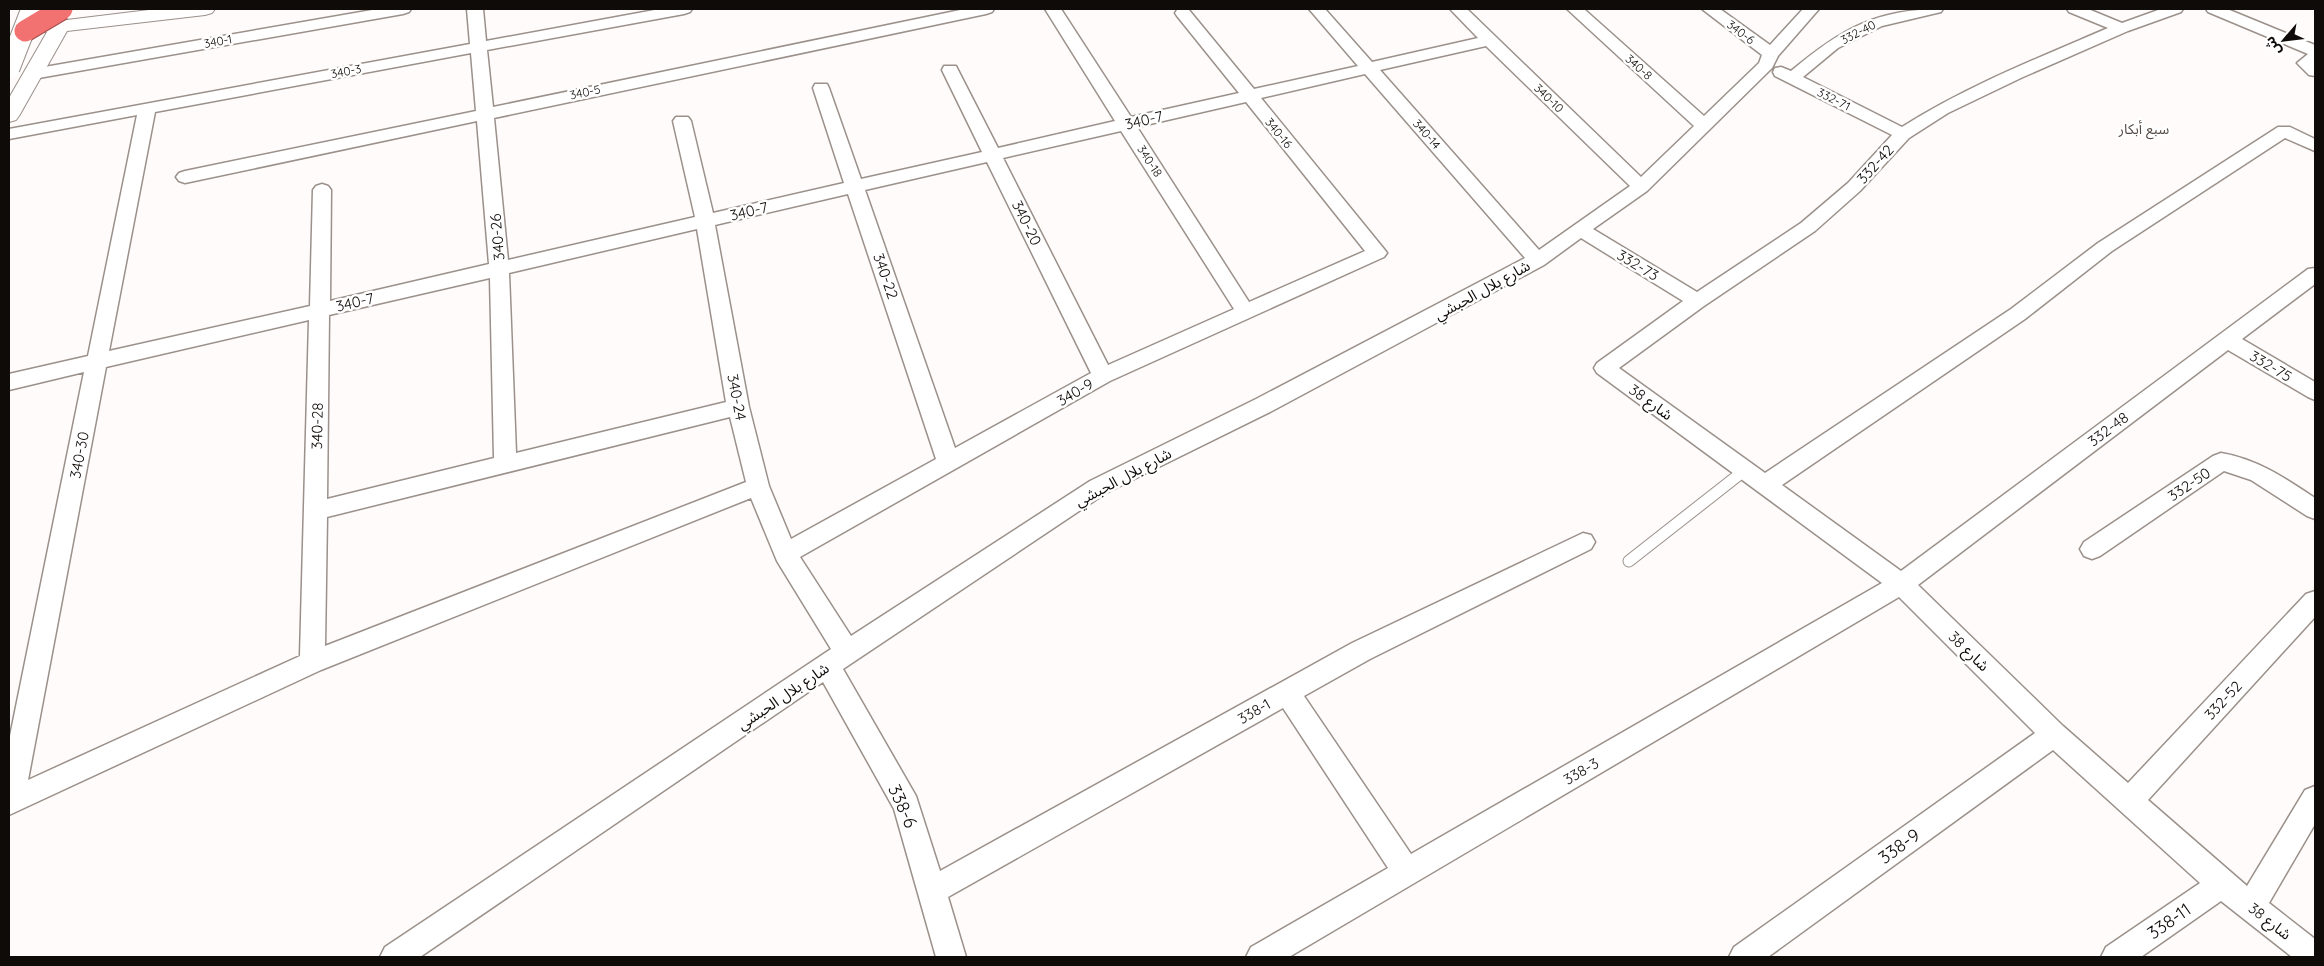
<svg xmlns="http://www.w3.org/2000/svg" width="2324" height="966" viewBox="0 0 2324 966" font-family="Quicksand,'Noto Sans Arabic',sans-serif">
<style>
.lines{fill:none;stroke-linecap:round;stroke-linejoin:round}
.lane-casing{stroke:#9b908a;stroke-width:13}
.street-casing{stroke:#9b908a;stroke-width:3}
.secondary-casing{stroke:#9b908a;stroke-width:2}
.lane{stroke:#fff;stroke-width:11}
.street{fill:#fff;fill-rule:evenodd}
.secondary{fill:#fff;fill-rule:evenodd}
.secondary-bridge-casing{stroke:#9b908a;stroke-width:23;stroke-linecap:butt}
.highway-bridge-casing{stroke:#a34e4d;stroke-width:23;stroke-linecap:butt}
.secondary-bridge{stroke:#fff;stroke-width:21}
.highway-bridge{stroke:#f27271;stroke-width:21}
.labels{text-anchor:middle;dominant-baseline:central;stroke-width:5;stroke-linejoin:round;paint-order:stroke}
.far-street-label{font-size:12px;fill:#0f0b09;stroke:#fff}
.far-neighbourhood-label{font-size:14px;fill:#544b45;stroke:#fff}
.street-label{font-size:15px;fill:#0f0b09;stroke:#fff}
.near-street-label{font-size:18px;fill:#0f0b09;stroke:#fff}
</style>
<rect width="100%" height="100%" fill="#fefbfa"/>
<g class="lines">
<defs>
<polyline id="lane" points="1629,561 1745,470"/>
<g id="street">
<polygon points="378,9 411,9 409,12 403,14 33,79 27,78 25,74 27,70 33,69"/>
<path d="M467 9H483L486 41 660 9H692L690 12 684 14 487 50 493 107 965 9H994L992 12 986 14 494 118 508 260 695 217 673 121 676 117H688L691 121 713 213 844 183 813 88 815 84H827L829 88 861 179 982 152 942 70 944 66H956L958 70 998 148 1115 121 1045 9H1061L1131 117 1239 93 1177 16 1175 13 1177 10H1189L1254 89 1358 66 1309 9H1325L1372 62 1478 38 1450 9H1467L1641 177 1694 126 1567 9H1584L1704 116 1759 63 1762 55 1702 9H1720L1770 45 1803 9H1819L1778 56 1772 68 1647 191 1593 229 1697 292 1801 223 1848 183 1892 135 1775 76 1773 72 1775 68 1781 67 1791 71C1841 29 1876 9 1943 9L1941 12 1882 26 1838 48 1803 77 1902 127C1967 86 2038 58 2108 28L2069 12 2067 9H2088L2122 23 2161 9H2183L2181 12 2128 31 2023 77 1948 113 1909 138 1860 191 1815 231 1704 306 1619 368 1765 473 2011 309 2098 243 2278 127H2290L2315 139V151L2285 138 2112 251 2025 319 1782 485 1901 571 2308 269 2315 268V284L2242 339 2315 382V400L2308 397 2228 350 1918 585 2063 726 2128 783 2306 594 2315 591V617L2148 800 2247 886 2305 790 2315 786V824L2269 903 2315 939V957H2292L2221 901 2141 957H2101L2106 947 2200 883 2053 750 1768 957H1729L1734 947 2035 733 1899 597 1289 957H1246L1251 947 1388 868 1283 708 948 897 966 957H936L894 809 823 682 420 957H380L385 947 831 649 777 561 751 498 321 670 9 815V741L84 372 9 390V374L88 356 137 115 9 139V129L470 44ZM1486 46 1630 186 1539 250 1380 70ZM471 53 476 111 185 171 179 173 176 177 179 181 185 183 477 121 489 264 330 301 331 190 328 186 322 184 316 186 313 190 310 306 109 351 155 112ZM1365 74 1525 258 1256 399 1090 481 851 636 800 557 1110 381 1384 257 1387 253 1384 249 1261 98ZM1246 102 1365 251 1249 302 1137 127ZM1121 131 1234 309 1108 365 1003 158ZM987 162 1091 373 955 448 865 190ZM848 194 936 459 791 539 769 486 749 407 715 225ZM697 229 726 402 516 453 509 273ZM1581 238 1683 301 1597 363 1594 368 1597 373 1882 583 1411 854 1304 696 1370 659 1591 549 1595 542 1591 535 1583 533 1352 643 940 871 916 796 843 669 1106 493 1272 411 1544 265ZM490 278 494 458 327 499 329 315ZM309 320 300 656 28 780 106 367ZM730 417 746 482 325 646 327 517Z"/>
<polygon points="2206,9 2227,9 2315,45 2315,76 2309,75 2297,63 2308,54 2208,12"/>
<path d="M2221 453C2257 459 2285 478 2315 498V519L2307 516 2251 480 2224 471 2100 556 2092 559 2084 556 2080 549 2084 542 2213 456Z"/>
</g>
<polygon id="secondary" points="157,9 215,9 212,13 205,15 67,31 19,116 16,120 9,122 9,98 47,32 42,31 39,27 42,23"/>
</defs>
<use href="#lane" class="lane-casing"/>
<use href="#street" class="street-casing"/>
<use href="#secondary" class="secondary-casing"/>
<use href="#lane" class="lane"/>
<use href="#street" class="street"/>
<use href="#secondary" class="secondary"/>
<defs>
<polyline id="secondary-bridge" points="9,68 32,9"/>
<polyline id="highway-bridge" points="25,31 62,9"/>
</defs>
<use href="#secondary-bridge" class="secondary-bridge-casing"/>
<use href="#highway-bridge" class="highway-bridge-casing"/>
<use href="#secondary-bridge" class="secondary-bridge"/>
<use href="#highway-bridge" class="highway-bridge"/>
</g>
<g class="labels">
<g class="far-street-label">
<text transform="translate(1741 32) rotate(37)">340-6</text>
<text transform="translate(1858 32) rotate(-27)">332-40</text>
<text transform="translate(218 41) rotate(-10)">340-1</text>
<text transform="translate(1639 67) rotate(42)">340-8</text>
<text transform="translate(346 71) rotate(-11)">340-3</text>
<text transform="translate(585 92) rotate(-12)">340-5</text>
<text transform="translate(1549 98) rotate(44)">340-10</text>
<text transform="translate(1834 99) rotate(27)">332-71</text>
<text transform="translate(1279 133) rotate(51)">340-16</text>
<text transform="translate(1427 134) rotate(49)">340-14</text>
<text transform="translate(1150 161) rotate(57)">340-18</text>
</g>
<g class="far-neighbourhood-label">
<text x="2144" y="129">سبع أبكار</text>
</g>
<g class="street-label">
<text transform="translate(1144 120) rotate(-13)">340-7</text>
<text transform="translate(1875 164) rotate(-48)">332-42</text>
<text transform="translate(749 211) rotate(-13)">340-7</text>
<text transform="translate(1027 223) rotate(64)">340-20</text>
<text transform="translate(497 237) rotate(-95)">340-26</text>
<text transform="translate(1638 265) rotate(31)">332-73</text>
<text transform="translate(886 276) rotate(71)">340-22</text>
<text transform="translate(1482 290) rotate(-29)">شارع بلال الحبشي</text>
<text transform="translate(355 302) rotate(-13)">340-7</text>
<text transform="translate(2271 366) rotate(31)">332-75</text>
<text transform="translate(1075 392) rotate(-30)">340-9</text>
<text transform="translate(737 397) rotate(79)">340-24</text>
<text transform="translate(1651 402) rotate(36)">شارع 38</text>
<text transform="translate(317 426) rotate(-89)">340-28</text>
<text transform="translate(2108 429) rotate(-37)">332-48</text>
<text transform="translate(79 455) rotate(-79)">340-30</text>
<text transform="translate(1123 477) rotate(-28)">شارع بلال الحبشي</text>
<text transform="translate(2189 484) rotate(-34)">332-50</text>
<text transform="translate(1969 651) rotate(44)">شارع 38</text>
<text transform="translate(783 696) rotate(-34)">شارع بلال الحبشي</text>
<text transform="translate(2223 700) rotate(-47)">332-52</text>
<text transform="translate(1254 711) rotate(-30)">338-1</text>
<text transform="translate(1581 771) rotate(-30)">338-3</text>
<text transform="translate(2270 921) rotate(38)">شارع 38</text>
</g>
<g class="near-street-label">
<text transform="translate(903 806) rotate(66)">338-6</text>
<text transform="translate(1899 846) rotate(-36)">338-9</text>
<text transform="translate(2169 921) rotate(-35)">338-11</text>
</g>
</g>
<rect width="2324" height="966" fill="none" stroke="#0f0b09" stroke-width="20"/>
<g transform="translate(2284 40) rotate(242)" stroke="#ffffff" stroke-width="4" paint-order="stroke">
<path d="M0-4L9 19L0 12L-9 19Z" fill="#0f0b09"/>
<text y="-8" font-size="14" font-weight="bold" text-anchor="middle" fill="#0f0b09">ش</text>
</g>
</svg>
